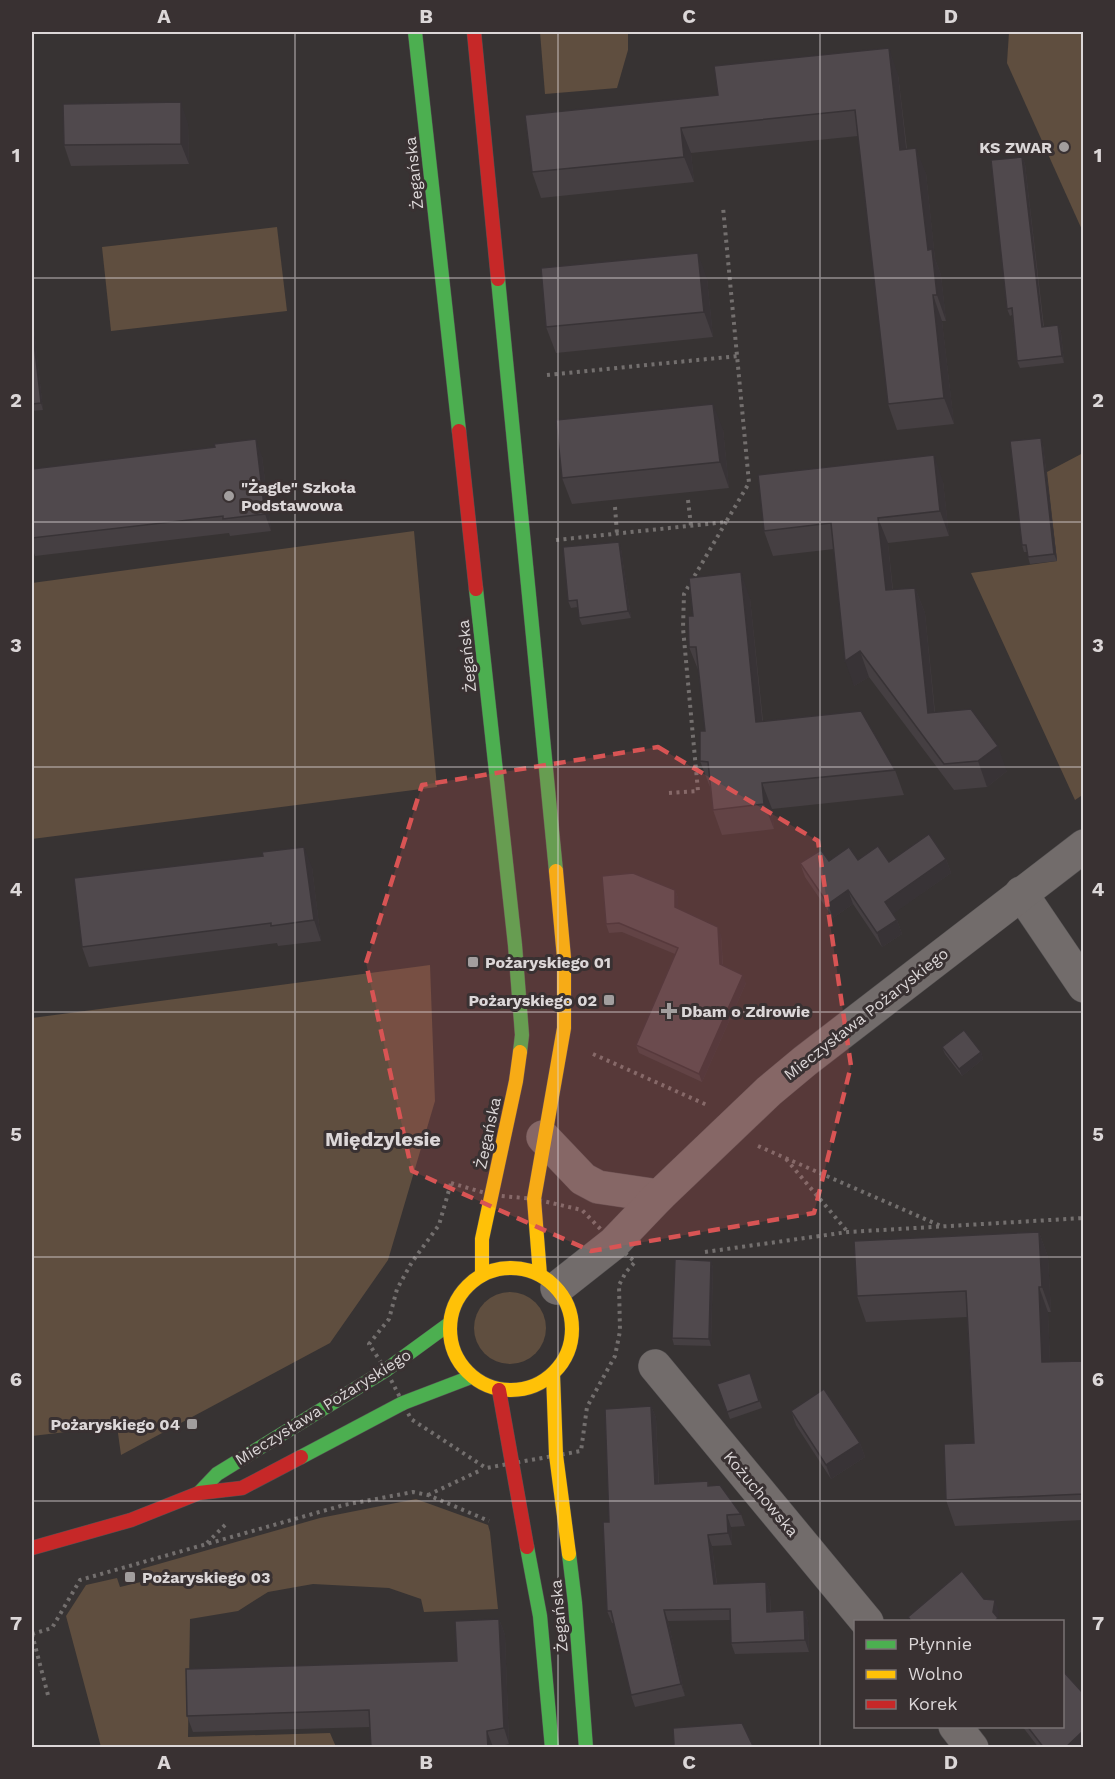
<svg xmlns="http://www.w3.org/2000/svg" width="1115" height="1779" viewBox="0 0 1115 1779" font-family="'Work Sans',sans-serif">
<style>
.green{fill:#5f4e3f}
.lines{fill:none;stroke-linecap:round;stroke-linejoin:round}
.street-casing{stroke:#545152;stroke-width:34}
.fast-casing{stroke:#545152;stroke-width:15}
.slow-casing{stroke:#545152;stroke-width:15}
.jam-casing{stroke:#545152;stroke-width:15}
.path{stroke:#736f6e;stroke-width:4;stroke-dasharray:3 4.5;stroke-linecap:butt}
.street{stroke:#726c6b;stroke-width:33}
.fast{stroke:#4caf50;stroke-width:14}
.slow{stroke:#ffc107;stroke-width:14}
.jam{stroke:#c62828;stroke-width:14}
.wall{fill:#453f42}
.shaded-wall{fill:#383336}
.building{fill:#50494d;stroke:#383336;stroke-width:1.5}
.marked{fill:#d85454;fill-opacity:0.2;stroke:#d85454;stroke-width:4.5;stroke-dasharray:12 8;stroke-linejoin:round}
.grid{fill:none;stroke:#dcd7d8;stroke-width:1.5;stroke-opacity:0.55}
.poi-dot{fill:#a29e9e;stroke:#393132;stroke-width:2}
.labels{text-anchor:middle;dominant-baseline:central;stroke-width:6;stroke-linejoin:round;paint-order:stroke}
.poi-label{font-size:16px;font-weight:bold;fill:#dcd7d8;stroke:#393132;text-anchor:start}
.street-label{font-size:16px;fill:#dcd7d8;stroke:#393132}
.quarter-label{font-size:20px;font-weight:bold;fill:#dcd7d8;stroke:#393132}
.neatline{fill:none;stroke:#dcd7d8;stroke-width:2}
.grid-label{font-size:20px;text-anchor:middle;font-weight:bold;fill:#dcd7d8}
</style>
<rect width="100%" height="100%" fill="#373333"/>
<g class="green">
<polygon points="540,32 628,32 628,50 617,88 545,94"/>
<polygon points="1009,32 1083,32 1083,232 1007,63"/>
<polygon points="277,227 287,311 111,331 102,247"/>
<polygon points="1083,453 1084,794 1075,800 971,573 1057,561 1047,472"/>
<polygon points="414,531 437,787 32,839 32,583"/>
<polygon points="430,965 435,1101 388,1260 330,1343 121,1455 117,1426 32,1436 32,1018"/>
<circle cx="510" cy="1328" r="36"/>
<polygon points="416,1499 488,1525 490,1532 498,1609 424,1612 421,1599 389,1588 313,1584 268,1592 238,1611 190,1619 188,1737 330,1733 336,1747 101,1747 66,1616 86,1585 117,1578 120,1587 145,1581 141,1569 320,1518"/>
</g>
<g class="lines">
<defs>
<g id="street">
<polyline points="1021,893 1084,986"/>
<polyline points="543,1137 583,1179 598,1187 659,1196"/>
<polyline points="557,1288 614,1243 659,1196 769,1091 805,1061 1084,846"/>
<polyline points="655,1366 867,1622"/>
<polyline points="955,1726 972,1748"/>
</g>
<g id="fast">
<polyline points="415,32 459,431"/>
<polyline points="498,279 556,871"/>
<polyline points="476,589 515,945 522,1035 520,1052"/>
<polyline points="301,1457 403,1403 471,1377"/>
<polyline points="199,1493 217,1474 386,1370 449,1324"/>
<polyline points="527,1547 540,1616 552,1748"/>
<polyline points="569,1554 575,1603 586,1748"/>
</g>
<g id="slow">
<circle cx="511" cy="1329" r="61"/>
<polyline points="482,1275 482,1239 516,1081 520,1052"/>
<polyline points="540,1275 534,1199 564,1028 564,958 556,871"/>
<polyline points="553,1374 556,1455 569,1554"/>
</g>
<g id="jam">
<polyline points="474,32 498,279"/>
<polyline points="459,431 476,589"/>
<polyline points="499,1390 527,1547"/>
<polyline points="32,1548 131,1520 199,1493 242,1488 301,1457"/>
</g>
</defs>
<use href="#street" class="street-casing"/>
<use href="#fast" class="fast-casing"/>
<use href="#slow" class="slow-casing"/>
<use href="#jam" class="jam-casing"/>
<g class="path">
<polyline points="547,375 738,356"/>
<polyline points="688,500 691,526"/>
<polyline points="615,507 617,534"/>
<polyline points="556,540 726,522 749,483 723,207"/>
<polyline points="669,793 698,791 683,628 684,594 726,522"/>
<polyline points="593,1054 707,1105"/>
<polyline points="758,1146 941,1226"/>
<polyline points="786,1159 847,1231"/>
<polygon points="451,1183 492,1195 534,1199 582,1210 614,1243 635,1262 626,1272 619,1285 620,1331 615,1356 587,1407 581,1451 486,1468 411,1419 386,1370 369,1344 389,1319 397,1289 412,1262 439,1225"/>
<polyline points="705,1252 848,1232 1084,1218"/>
<polyline points="428,1495 481,1470"/>
<polyline points="207,1543 227,1523"/>
<polyline points="32,1634 52,1628 80,1580 344,1505 413,1492 428,1495 489,1521"/>
<polyline points="32,1634 49,1699"/>
</g>
<use href="#street" class="street"/>
<use href="#fast" class="fast"/>
<use href="#slow" class="slow"/>
<use href="#jam" class="jam"/>
</g>
<g class="wall">
<polygon points="898,74 907,149 926,173 935,259 941,275 946,321 942,321 954,424 897,430 888,404 858,136 691,153 694,182 541,198 532,172 718,95"/>
<polygon points="188,123 189,164 71,166 64,145"/>
<polygon points="1022,157 1025,164 1044,327 1058,325 1061,332 1064,363 1020,368 1017,361 1012,315 1010,316 1007,309"/>
<polygon points="707,278 713,337 556,353 546,327"/>
<polygon points="32,311 43,410 32,411"/>
<polygon points="723,429 729,488 572,504 562,478"/>
<polygon points="1043,445 1057,561 1030,564 1028,557 1027,552 1024,552 1022,545"/>
<polygon points="262,456 271,531 230,536 229,533 35,556 34,553 32,553 32,469"/>
<polygon points="943,481 949,536 888,543 893,590 915,588 925,613 935,712 1007,771 987,787 954,790 869,677 854,686 834,549 773,556 764,531"/>
<polygon points="621,549 631,618 582,625 579,618 578,607 571,608 568,601"/>
<polygon points="750,598 763,721 895,770 904,795 772,809 774,829 722,835 713,810 710,787 700,761 705,731 699,672 689,647 693,616"/>
<polygon points="946,859 951,873 892,914 897,920 902,934 882,947 853,904 833,918 805,877 800,863 858,860 889,862"/>
<polygon points="312,867 321,941 278,946 277,943 89,967 82,947"/>
<polygon points="675,890 678,898 678,908 721,935 723,965 746,983 702,1082 639,1053 636,1045 675,954 622,932 609,933 606,924"/>
<polygon points="942,1047 981,1052 983,1059 962,1076 945,1054"/>
<polygon points="1039,1232 1048,1257 1051,1312 1048,1312 1050,1362 1083,1361 1083,1520 955,1526 946,1500 974,1443 967,1317 866,1322 857,1296"/>
<polygon points="711,1261 713,1268 711,1346 674,1345 672,1338"/>
<polygon points="750,1373 762,1408 730,1419 717,1384"/>
<polygon points="651,1406 656,1418 659,1484 708,1481 709,1486 741,1514 745,1526 731,1527 732,1545 712,1546 717,1584 766,1582 770,1594 771,1611 804,1610 808,1622 809,1652 735,1654 731,1643 731,1620 668,1621 685,1696 635,1707 631,1695 614,1623 612,1623 607,1611 609,1522"/>
<polygon points="791,1411 860,1443 865,1457 831,1479 796,1425"/>
<polygon points="499,1619 505,1635 509,1744 493,1748 370,1727 193,1732 187,1716 457,1661"/>
<polygon points="1022,1726 1062,1726 1083,1748 1039,1748"/>
</g>
<g class="shaded-wall">
<polygon points="889,48 898,74 909,175 900,150"/>
<polygon points="181,102 188,123 189,164 181,144"/>
<polygon points="681,128 691,153 694,182 684,157"/>
<polygon points="916,148 926,173 935,259 941,275 946,321 937,295 928,250"/>
<polygon points="1022,157 1025,164 1044,334 1042,327"/>
<polygon points="698,253 707,278 713,337 704,312"/>
<polygon points="933,295 942,321 954,424 944,398"/>
<polygon points="32,311 43,410 41,403 32,325"/>
<polygon points="1058,325 1061,332 1064,363 1062,356"/>
<polygon points="713,404 723,429 729,488 720,462"/>
<polygon points="1041,438 1043,445 1057,561 1054,554"/>
<polygon points="256,439 262,456 271,531 265,514"/>
<polygon points="934,455 943,481 949,536 940,511"/>
<polygon points="878,518 888,543 895,616 886,590"/>
<polygon points="619,542 621,549 631,618 628,611"/>
<polygon points="741,572 750,598 765,748 756,722"/>
<polygon points="915,588 925,613 937,739 928,713"/>
<polygon points="860,651 869,677 854,686 845,661"/>
<polygon points="998,746 1007,771 987,787 978,761"/>
<polygon points="762,783 772,809 774,829 764,804"/>
<polygon points="304,847 312,867 321,941 314,920"/>
<polygon points="946,859 951,873 890,916 885,902"/>
<polygon points="675,890 678,898 678,916 675,907"/>
<polygon points="848,890 853,904 833,918 828,904"/>
<polygon points="897,920 902,934 882,947 877,933"/>
<polygon points="718,927 721,935 723,972 720,964"/>
<polygon points="743,975 746,983 702,1082 699,1074"/>
<polygon points="981,1052 983,1059 962,1076 959,1069"/>
<polygon points="1039,1232 1048,1257 1051,1312 1042,1287"/>
<polygon points="711,1261 713,1268 711,1346 709,1339"/>
<polygon points="1039,1287 1048,1312 1051,1387 1042,1362"/>
<polygon points="651,1406 656,1418 659,1496 655,1484"/>
<polygon points="860,1443 865,1457 831,1479 826,1465"/>
<polygon points="727,1515 731,1527 732,1545 728,1533"/>
<polygon points="708,1535 712,1546 718,1596 714,1584"/>
<polygon points="766,1582 770,1594 771,1623 767,1612"/>
<polygon points="995,1600 999,1612 998,1619 1000,1622 994,1622 993,1612"/>
<polygon points="664,1610 668,1621 685,1696 681,1684"/>
<polygon points="804,1610 808,1622 809,1652 805,1640"/>
<polygon points="499,1619 505,1635 509,1744 504,1728"/>
<polygon points="487,1731 493,1747 493,1748 488,1748"/>
<polygon points="1083,1731 1083,1748 1065,1748"/>
</g>
<g class="building">
<polygon points="889,48 900,150 916,148 928,250 932,249 937,295 933,295 944,398 888,404 855,110 681,128 684,157 532,172 525,115 718,95 714,66"/>
<polygon points="181,102 181,144 64,145 63,104"/>
<polygon points="1022,157 1042,327 1058,325 1062,356 1017,361 1012,308 1007,309 991,160"/>
<polygon points="698,253 704,312 546,327 541,268"/>
<polygon points="32,325 41,403 32,404"/>
<polygon points="713,404 720,462 562,478 556,420"/>
<polygon points="1041,438 1054,554 1028,557 1026,545 1022,545 1010,441"/>
<polygon points="256,439 265,514 223,519 223,516 32,538 32,469 215,447 214,444"/>
<polygon points="934,455 940,511 878,518 886,590 915,588 928,713 971,709 998,746 978,761 944,764 860,651 845,661 831,523 764,531 758,475"/>
<polygon points="619,542 628,611 579,618 577,600 568,601 563,547"/>
<polygon points="741,572 756,722 861,711 895,770 762,783 764,804 713,810 708,762 700,761 700,731 705,731 696,647 689,647 688,616 693,616 689,578"/>
<polygon points="929,834 946,859 885,902 897,920 877,933 848,890 828,904 800,863 821,850 829,861 849,847 858,860 878,846 889,862"/>
<polygon points="304,847 314,920 271,926 271,923 82,947 74,878 263,856 262,852"/>
<polygon points="633,873 675,890 675,907 718,927 720,964 743,975 699,1074 636,1045 678,948 619,923 606,924 602,876"/>
<polygon points="964,1030 981,1052 959,1069 942,1047"/>
<polygon points="1039,1232 1042,1287 1039,1287 1042,1362 1083,1361 1083,1494 946,1500 944,1444 974,1443 966,1291 857,1296 854,1241"/>
<polygon points="675,1259 711,1261 709,1339 672,1338"/>
<polygon points="750,1373 759,1401 727,1412 717,1384"/>
<polygon points="824,1389 860,1443 826,1465 791,1411"/>
<polygon points="651,1406 655,1484 708,1481 708,1486 720,1485 741,1514 727,1515 728,1533 708,1535 714,1584 766,1582 767,1612 804,1610 805,1640 731,1643 730,1609 664,1610 681,1684 631,1695 611,1611 607,1611 603,1522 609,1522 605,1409"/>
<polygon points="962,1571 984,1599 995,1600 993,1612 998,1618 994,1622 912,1622 908,1617"/>
<polygon points="499,1619 504,1728 487,1731 488,1748 371,1748 369,1710 187,1716 186,1669 457,1661 455,1621"/>
<polygon points="1062,1670 1082,1692 1083,1692 1083,1731 1065,1748 1044,1748 1027,1726 1062,1726"/>
<polygon points="742,1723 754,1748 668,1748 668,1745 674,1744 673,1728"/>
</g>
<path class="marked" d="M658 747 818 841 851 1066 814 1213 591 1251 412 1171 366 963 422 785Z"/>
<path class="grid" d="M295 32V1748M558 32V1748M820 32V1748M32 278H1084M32 522H1084M32 767H1084M32 1012H1084M32 1257H1084M32 1501H1084"/>
<g class="poi-dot">
<circle cx="1064" cy="147" r="6"/>
<circle cx="229" cy="496" r="6"/>
<rect x="467" y="956" width="12" height="12" rx="3"/>
<rect x="603" y="994" width="12" height="12" rx="3"/>
<path d="M666 1002h6v6h6v6h-6v6h-6v-6h-6v-6h6z"/>
<rect x="186" y="1418" width="12" height="12" rx="3"/>
<rect x="124" y="1571" width="12" height="12" rx="3"/>
</g>
<g class="labels">
<g class="poi-label">
<text x="1052" y="147" text-anchor="end">KS ZWAR</text>
<text x="241" y="487">"Żagle" Szkoła<tspan x="241" dy="18">Podstawowa</tspan></text>
<text x="485" y="962">Pożaryskiego 01</text>
<text x="597" y="1000" text-anchor="end">Pożaryskiego 02</text>
<text x="681" y="1011">Dbam o Zdrowie</text>
<text x="180" y="1424" text-anchor="end">Pożaryskiego 04</text>
<text x="142" y="1577">Pożaryskiego 03</text>
</g>
<g class="street-label">
<text transform="translate(414 173) rotate(-96)">Żegańska</text>
<text transform="translate(467 656) rotate(-96)">Żegańska</text>
<text transform="translate(866 1014) rotate(-38)">Mieczysława Pożaryskiego</text>
<text transform="translate(488 1133) rotate(-78)">Żegańska</text>
<text transform="translate(323 1407) rotate(-32)">Mieczysława Pożaryskiego</text>
<text transform="translate(761 1494) rotate(50)">Kożuchowska</text>
<text transform="translate(559 1616) rotate(-95)">Żegańska</text>
</g>
<g class="quarter-label">
<text x="383" y="1139">Międzylesie</text>
</g>
</g>
<rect width="1115" height="1779" fill="none" stroke="#393132" stroke-width="66"/>
<rect x="854" y="1620" width="210" height="108" fill="#393132" stroke="#7a7374" stroke-width="1.5"/>
<rect x="866" y="1640" width="30" height="9" fill="#4caf50" stroke="#7a7374" stroke-width="1.5"/>
<text x="908" y="1650" font-size="18" fill="#dcd7d8">Płynnie</text>
<rect x="866" y="1670" width="30" height="9" fill="#ffc107" stroke="#7a7374" stroke-width="1.5"/>
<text x="908" y="1680" font-size="18" fill="#dcd7d8">Wolno</text>
<rect x="866" y="1700" width="30" height="9" fill="#c62828" stroke="#7a7374" stroke-width="1.5"/>
<text x="908" y="1710" font-size="18" fill="#dcd7d8">Korek</text>
<rect x="33" y="33" width="1049" height="1713" class="neatline"/>
<g class="grid-label">
<text x="164" y="23">A</text>
<text x="426" y="23">B</text>
<text x="689" y="23">C</text>
<text x="951" y="23">D</text>
<text x="16" y="162">1</text>
<text x="1098" y="162">1</text>
<text x="16" y="407">2</text>
<text x="1098" y="407">2</text>
<text x="16" y="652">3</text>
<text x="1098" y="652">3</text>
<text x="16" y="896">4</text>
<text x="1098" y="896">4</text>
<text x="16" y="1141">5</text>
<text x="1098" y="1141">5</text>
<text x="16" y="1386">6</text>
<text x="1098" y="1386">6</text>
<text x="16" y="1630">7</text>
<text x="1098" y="1630">7</text>
<text x="164" y="1769">A</text>
<text x="426" y="1769">B</text>
<text x="689" y="1769">C</text>
<text x="951" y="1769">D</text>
</g>
</svg>
